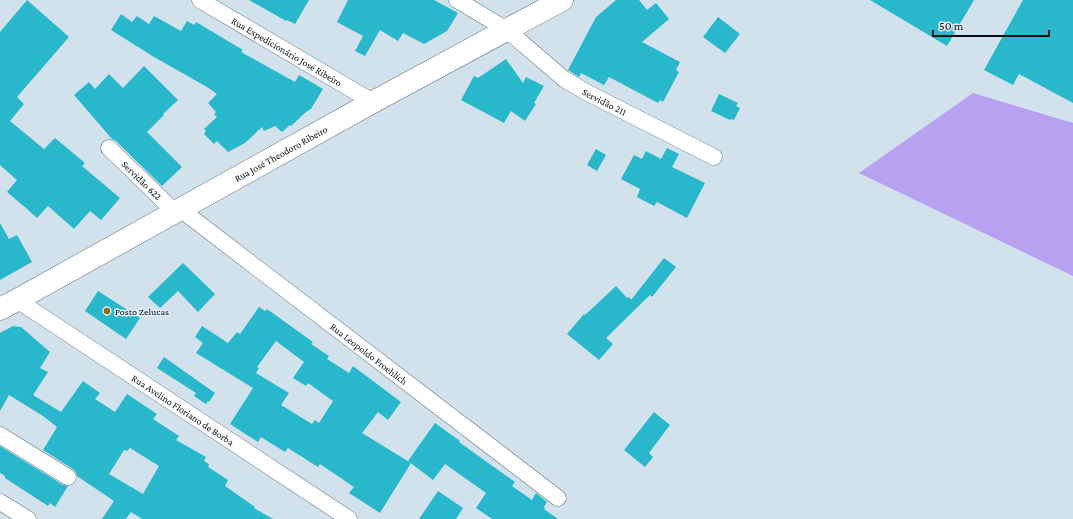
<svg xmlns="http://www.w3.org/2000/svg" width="1073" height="519" viewBox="0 0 1073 519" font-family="'Crimson Pro',serif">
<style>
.green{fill:#b8a1f1}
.building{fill:#29b7cb;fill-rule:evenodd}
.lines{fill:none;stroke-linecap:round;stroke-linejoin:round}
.street-casing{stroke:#616f79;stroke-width:17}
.secondary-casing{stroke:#616f79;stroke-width:23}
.street{stroke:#fff;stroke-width:16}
.secondary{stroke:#fff;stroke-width:22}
.poi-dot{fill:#897011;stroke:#dfeffa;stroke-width:1.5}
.labels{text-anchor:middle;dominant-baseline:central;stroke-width:3;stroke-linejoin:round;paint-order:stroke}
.street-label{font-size:10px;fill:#090f12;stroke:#dfeffa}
.poi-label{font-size:10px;fill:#090f12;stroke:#dfeffa;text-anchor:start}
</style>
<rect width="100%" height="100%" fill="#d2e2ed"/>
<polygon class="green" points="973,93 1073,123 1073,276 859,173"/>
<g class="building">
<polygon points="27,0 69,37 17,97 24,104 10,121 44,149 55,138 85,163 82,166 120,198 101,220 90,211 74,229 48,206 37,218 26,208 7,192 17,180 0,165 0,32"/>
<polygon points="249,0 309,0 295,24 287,20 286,21"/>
<polygon points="348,0 434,0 458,13 447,31 424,44 403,33 398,41 380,30 365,56 355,51 363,36 337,22"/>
<polygon points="616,0 639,0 647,10 656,3 669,19 642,42 680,62 676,70 679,72 663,102 660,100 658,103 609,77 604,85 581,73 579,77 568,70 596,17"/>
<polygon points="870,0 974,0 947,46"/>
<polygon points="1023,0 1073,0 1073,103 1019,74 1013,85 984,70"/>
<polygon points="121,14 132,22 137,16 149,24 154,16 181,31 187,21 194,25 196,22 243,50 241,52 295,82 299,75 323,89 311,109 306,112 291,126 290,125 282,132 275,126 264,131 262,127 245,143 228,152 217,141 214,144 204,134 206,131 204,129 217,117 214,114 216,112 208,103 217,94 207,87 154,57 111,30"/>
<polygon points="718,17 740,34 725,53 703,37"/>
<polygon points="506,59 523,83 526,77 544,86 534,103 536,104 525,121 511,111 504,123 461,100 474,76 478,78"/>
<polygon points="144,66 178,100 163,114 164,115 147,132 182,167 162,186 116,141 112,139 74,95 89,82 95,89 109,74 123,88"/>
<polygon points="719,94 738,103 736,106 740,108 734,120 731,119 730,120 711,111"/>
<polygon points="667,148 679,154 672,167 705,183 687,218 657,202 654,206 637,197 640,189 621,179 634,155 642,159 646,151 661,159"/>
<polygon points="596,149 606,155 597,171 587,165"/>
<polygon points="0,223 9,239 17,235 32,262 0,280"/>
<polygon points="664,258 676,267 652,297 650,295 606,338 613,344 599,360 567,334 584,314 585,315 616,286 627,298 629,297 631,300"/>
<polygon points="183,263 215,294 198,312 178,291 160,308 148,297"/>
<polygon points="98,291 140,318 126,339 85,311"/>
<path d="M259 307 265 311 267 309 313 342 311 344 329 356 327 359 349 373 353 366 401 402 388 420 378 412 362 433 411 463 380 513 349 493 354 487 320 464 318 467 288 448 285 452 261 437 258 442 230 424 253 388 196 353 203 343 195 337 202 326 228 343 237 332 240 334ZM276 341 304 362 293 378 306 386 308 383 333 401 319 423 315 420 312 424 281 405 289 393 256 373 259 368 257 367Z"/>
<path d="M13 326 21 327 50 352 40 368 48 372 33 395 61 412 83 381 100 393 95 399 115 412 127 394 157 414 153 419 179 436 176 440 206 457 204 461 209 464 208 467 228 480 225 486 255 507 254 508 273 519H142L131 512 126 519H102L114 501 77 476 76 472 73 469 43 450 57 427 43 416 9 395 0 411V333ZM130 448 159 466 143 494 109 474 124 450 127 451Z"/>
<polygon points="164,357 215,393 209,402 208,401 206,404 194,396 196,393 157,368"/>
<polygon points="654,412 670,425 649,453 653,457 645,467 624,450"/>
<polygon points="435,423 460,441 459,442 515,482 512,486 532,500 536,493 547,502 544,507 545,508 544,509 558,519 492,519 476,508 486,493 445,464 433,480 408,461"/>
<polygon points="0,446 63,485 68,486 55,507 50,503 48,506 5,478 5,476 0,473"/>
<polygon points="438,491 463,508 456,519 419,519"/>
</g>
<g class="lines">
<defs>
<g id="street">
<path id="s1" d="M200 0 373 102"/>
<path id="s2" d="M457 0 507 30 564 79 586 92 714 157"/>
<path id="s3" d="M109 148 175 212"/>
<path id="s4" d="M180 209 558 498"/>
<path id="s5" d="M17 300 349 519"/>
<polyline points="0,435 68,477"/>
<polyline points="0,502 28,519"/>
</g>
<g id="secondary">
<path id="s6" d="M0 309 17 300 373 102 562 0"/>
</g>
</defs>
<use href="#street" class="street-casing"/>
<use href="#secondary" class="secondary-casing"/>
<use href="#street" class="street"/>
<use href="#secondary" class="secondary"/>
</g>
<circle class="poi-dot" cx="107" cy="311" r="4"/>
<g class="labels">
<g class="street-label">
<text stroke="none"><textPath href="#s1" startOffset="101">Rua Expedicionário José Ribeiro</textPath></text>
<text stroke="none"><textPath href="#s2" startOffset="180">Servidão 211</textPath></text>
<text stroke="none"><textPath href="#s6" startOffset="321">Rua José Theodoro Ribeiro</textPath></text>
<text stroke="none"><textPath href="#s3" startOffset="46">Servidão 622</textPath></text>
<text stroke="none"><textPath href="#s4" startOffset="238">Rua Leopoldo Froehlich</textPath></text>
<text stroke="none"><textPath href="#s5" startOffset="199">Rua Avelino Floriano de Borba</textPath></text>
</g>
<g class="poi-label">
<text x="115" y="311">Posto Zelucas</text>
</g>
</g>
<path d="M933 30v6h116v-6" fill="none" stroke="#090f12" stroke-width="2"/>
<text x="939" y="30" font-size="12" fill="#090f12" stroke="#dfeffa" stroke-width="3" paint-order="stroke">50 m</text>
</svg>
